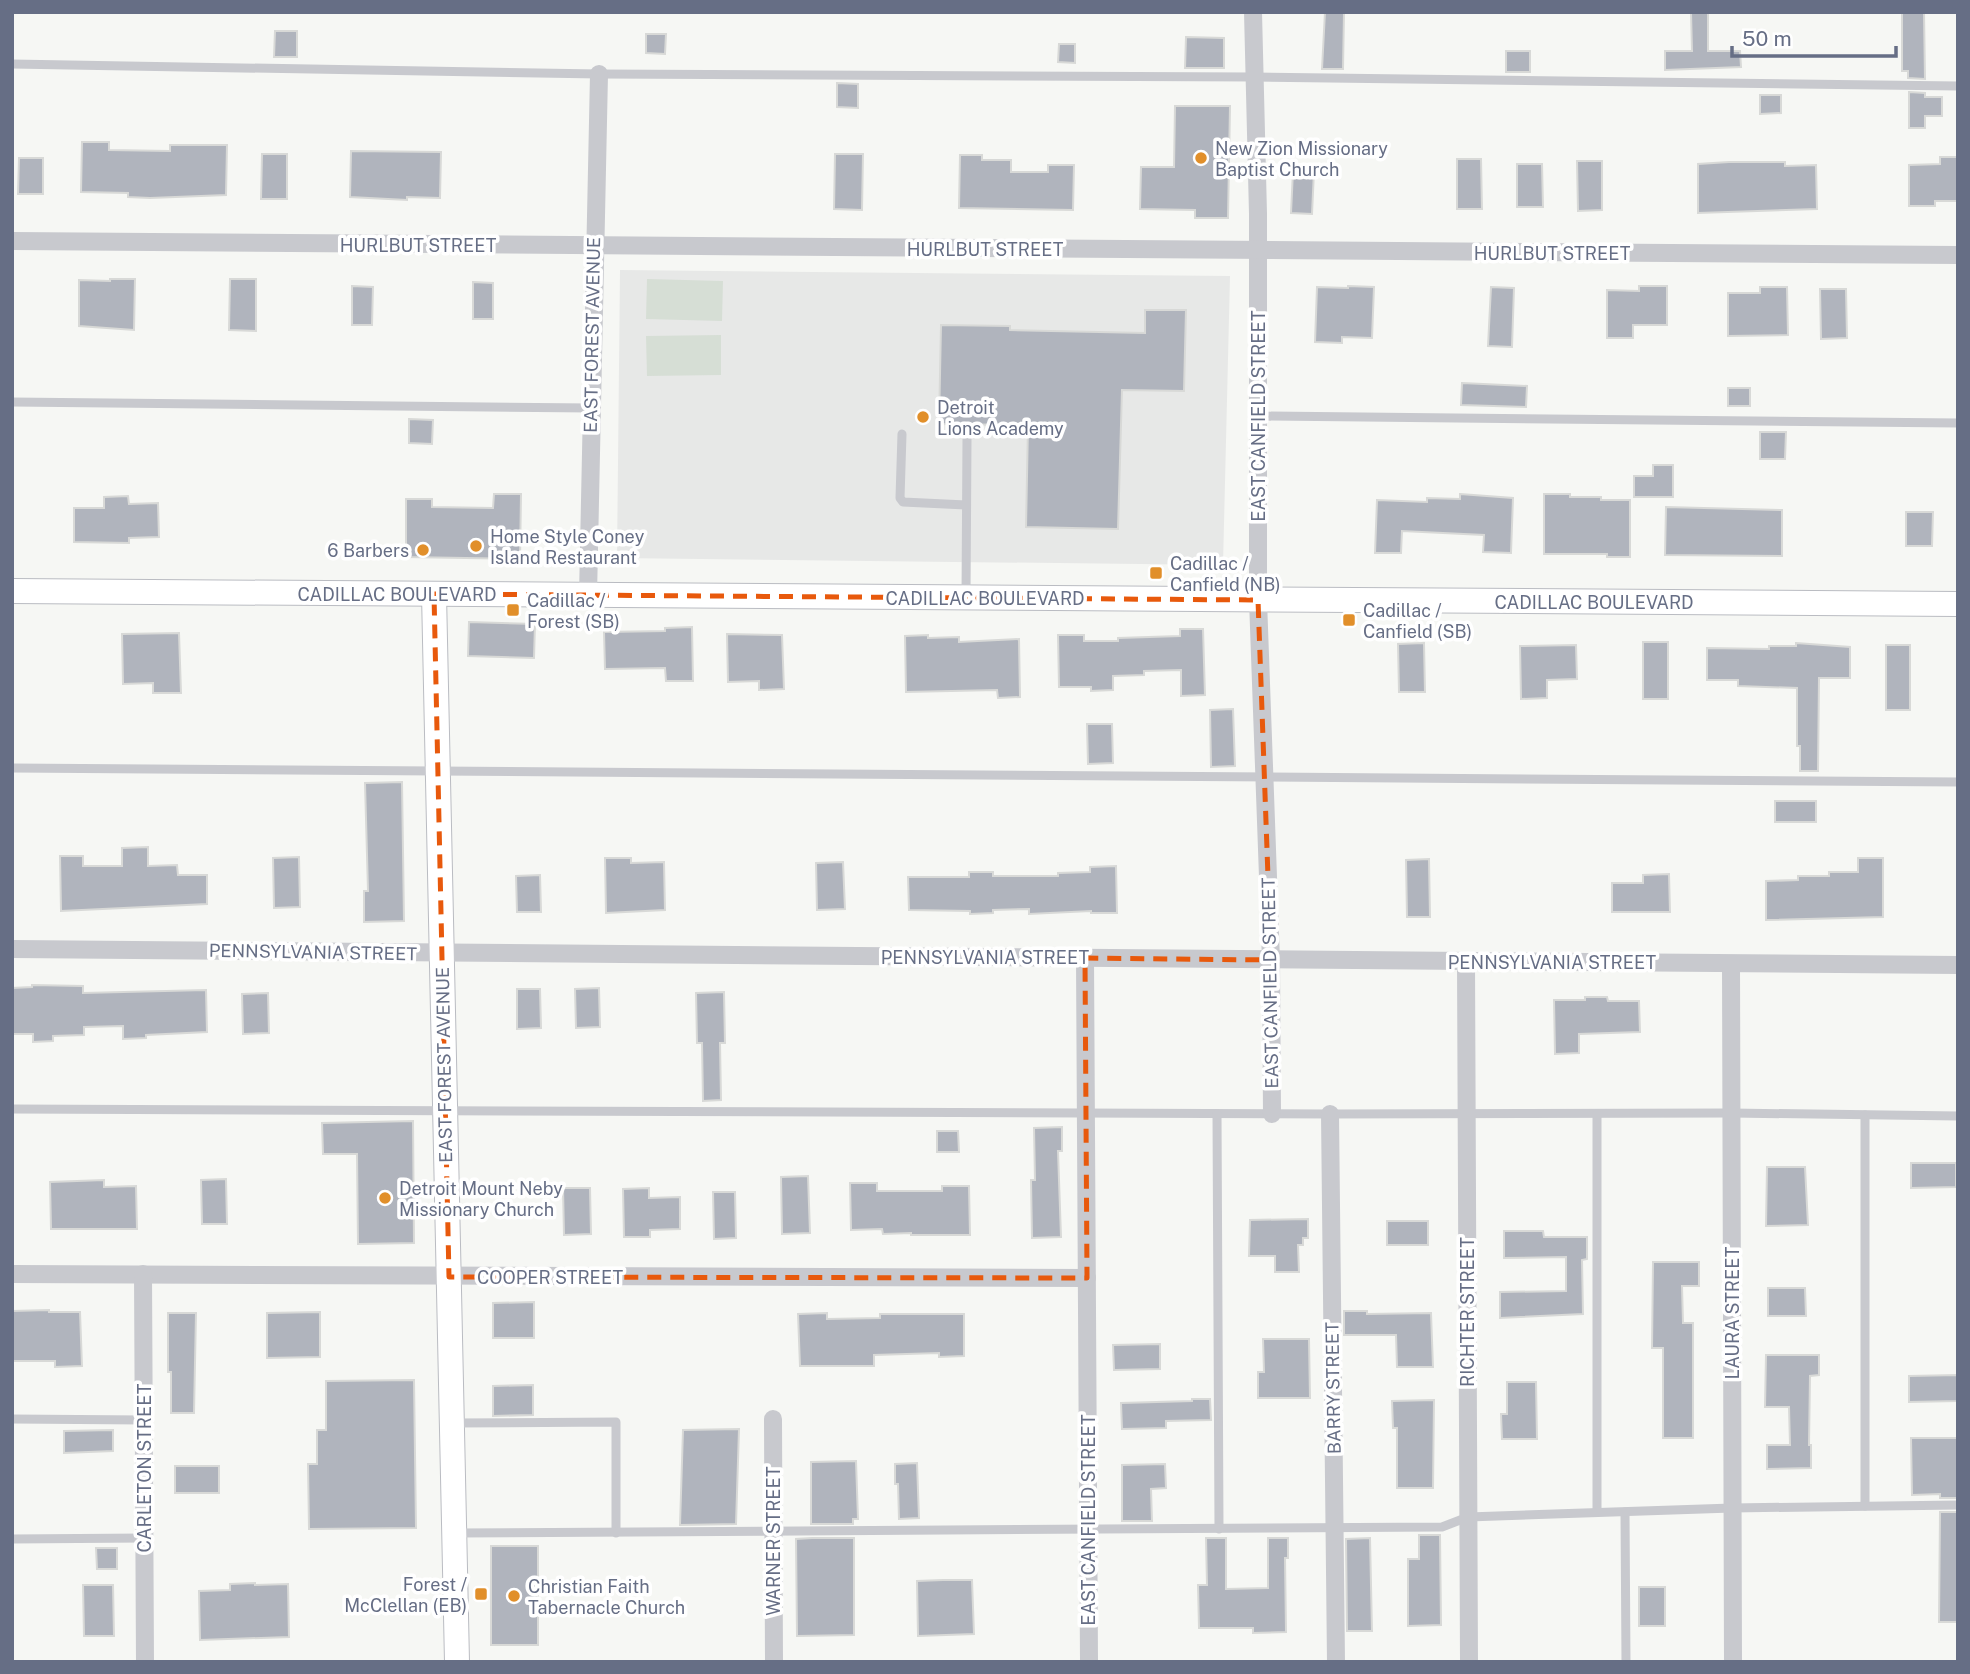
<svg xmlns="http://www.w3.org/2000/svg" width="1970" height="1674" viewBox="0 0 1970 1674" font-family="'Public Sans',sans-serif">
<style>
.built{fill:#e7e8e7}
.green{fill:#d6ded5}
.building{fill:#b0b4bd;stroke:#d8d9d7;stroke-width:2}
.lines{fill:none;stroke-linecap:round;stroke-linejoin:round}
.secondary-casing{stroke:#babcc2;stroke-width:26}
.lane{stroke:#c8c9ce;stroke-width:9}
.street{stroke:#c8c9ce;stroke-width:18}
.secondary{stroke:#fff;stroke-width:24}
.marked{fill:none;stroke:#e8590c;stroke-width:5;stroke-dasharray:14 9;stroke-linejoin:round}
.poi-dot{fill:#e18f2a;stroke:#fff;stroke-width:2.5}
.labels{text-anchor:middle;dominant-baseline:central;stroke-width:7;stroke-linejoin:round;paint-order:stroke}
.poi-label{font-size:18px;fill:#666e85;stroke:#fff;text-anchor:start}
.street-label{font-size:18px;fill:#666e85;stroke:#fff}
</style>
<rect width="100%" height="100%" fill="#f6f7f4"/>
<polygon class="built" points="620,270 1230,276 1223,565 617,558"/>
<g class="green">
<polygon points="647,279 723,281 722,321 646,319"/>
<polygon points="721,335 721,375 647,376 646,336"/>
</g>
<g class="building">
<polygon points="1325,12 1344,12 1343,69 1322,69"/>
<polygon points="1691,12 1708,12 1708,51 1740,51 1741,67 1665,70 1665,51 1692,51"/>
<polygon points="1902,12 1924,12 1925,79 1908,78 1908,71 1902,71"/>
<polygon points="275,31 297,31 297,57 274,57"/>
<polygon points="646,34 666,34 665,54 646,53"/>
<polygon points="1186,37 1224,38 1224,68 1185,68"/>
<polygon points="1059,44 1075,44 1075,63 1058,62"/>
<rect x="1506" y="51" width="24" height="21"/>
<polygon points="837,83 858,84 858,108 837,107"/>
<polygon points="1909,92 1925,93 1925,97 1942,97 1942,116 1925,116 1925,128 1909,128"/>
<polygon points="1760,95 1781,95 1781,113 1760,114"/>
<polygon points="1175,106 1230,106 1228,218 1195,218 1195,210 1140,209 1141,167 1174,167"/>
<polygon points="82,142 109,142 109,150 170,151 170,145 227,145 226,195 150,198 128,197 128,193 81,192"/>
<polygon points="351,151 441,152 440,198 407,197 407,200 350,197"/>
<polygon points="262,154 287,154 287,199 261,199"/>
<polygon points="835,154 863,154 862,210 834,209"/>
<polygon points="960,155 982,155 982,160 1011,160 1011,172 1048,172 1048,165 1074,165 1073,210 959,208"/>
<polygon points="1940,157 1958,157 1958,201 1935,201 1935,206 1909,206 1909,165 1940,164"/>
<polygon points="19,158 43,158 43,194 18,194"/>
<polygon points="1457,159 1481,159 1482,209 1457,209"/>
<polygon points="1577,161 1602,161 1602,210 1578,211"/>
<polygon points="1729,162 1785,162 1785,166 1816,165 1817,209 1698,213 1698,164"/>
<polygon points="1517,164 1542,164 1543,207 1517,207"/>
<polygon points="1293,171 1314,171 1312,214 1291,213"/>
<polygon points="110,279 135,279 134,330 79,326 79,280 110,281"/>
<polygon points="230,279 256,279 256,331 229,330"/>
<polygon points="473,282 493,283 493,319 473,319"/>
<polygon points="352,286 373,287 372,325 352,325"/>
<polygon points="1348,286 1374,287 1372,338 1342,337 1342,343 1315,342 1317,287 1348,288"/>
<polygon points="1639,286 1667,286 1667,325 1633,325 1633,338 1607,338 1607,290 1639,291"/>
<polygon points="1491,287 1514,288 1512,347 1488,346"/>
<polygon points="1760,287 1787,287 1788,335 1728,336 1728,293 1760,293"/>
<polygon points="1820,289 1846,289 1847,338 1821,339"/>
<polygon points="1145,310 1186,310 1184,391 1122,390 1118,529 1026,527 1028,425 939,424 941,325 1010,326 1010,330 1145,333"/>
<polygon points="1462,383 1527,386 1526,407 1461,405"/>
<rect x="1728" y="388" width="22" height="18"/>
<polygon points="409,419 433,420 432,444 409,443"/>
<polygon points="1760,432 1786,432 1785,459 1760,459"/>
<polygon points="1653,465 1673,465 1673,497 1634,497 1634,476 1653,476"/>
<polygon points="494,494 521,494 520,559 406,557 406,499 432,499 432,507 493,508"/>
<polygon points="1460,494 1513,498 1511,553 1483,552 1484,535 1402,531 1401,553 1375,553 1377,500 1427,502 1427,498 1460,499"/>
<polygon points="1544,494 1570,494 1570,497 1601,497 1601,500 1630,500 1630,557 1607,557 1607,554 1544,554"/>
<polygon points="128,496 129,504 158,503 159,537 129,538 129,543 74,542 74,508 104,508 104,497"/>
<polygon points="1666,507 1782,510 1782,556 1665,555"/>
<polygon points="1906,512 1933,512 1932,546 1906,546"/>
<polygon points="469,622 535,624 534,658 468,656"/>
<polygon points="692,627 693,681 666,681 665,668 605,669 604,632 665,631 665,628"/>
<polygon points="1180,629 1203,629 1205,695 1181,696 1181,670 1144,671 1144,675 1113,676 1113,690 1091,691 1091,687 1059,687 1058,635 1084,635 1084,641 1118,641 1118,638 1180,636"/>
<polygon points="179,633 181,693 153,693 153,683 123,684 122,634"/>
<polygon points="727,634 782,635 784,689 759,690 759,681 728,682"/>
<polygon points="928,635 928,638 959,637 959,642 1019,639 1020,697 998,698 997,690 906,692 905,636"/>
<rect x="1643" y="642" width="25" height="57"/>
<polygon points="1424,643 1425,692 1399,692 1398,644"/>
<polygon points="1796,643 1850,647 1850,678 1819,678 1818,771 1800,771 1800,746 1797,746 1797,688 1738,686 1738,680 1707,680 1707,648 1769,649 1769,646 1796,646"/>
<polygon points="1576,645 1577,679 1547,680 1547,698 1521,699 1520,646"/>
<rect x="1886" y="645" width="24" height="65"/>
<polygon points="1233,709 1235,766 1211,767 1210,710"/>
<polygon points="1087,724 1112,724 1113,763 1088,764"/>
<polygon points="402,782 404,921 364,922 364,891 368,891 365,783"/>
<rect x="1775" y="801" width="41" height="21"/>
<polygon points="148,847 148,866 177,865 178,875 207,875 207,904 61,911 60,856 83,856 83,866 122,866 122,848"/>
<polygon points="299,857 300,907 274,908 273,858"/>
<polygon points="605,858 631,858 631,863 664,862 665,910 606,913"/>
<polygon points="1858,858 1883,858 1883,917 1766,920 1766,881 1798,880 1798,876 1829,876 1829,872 1858,872"/>
<polygon points="1429,859 1430,917 1407,917 1406,860"/>
<polygon points="843,862 845,909 817,910 816,863"/>
<polygon points="1116,866 1117,913 1091,913 1091,911 1029,914 1029,909 993,910 993,913 970,914 970,911 909,910 908,877 969,877 969,872 993,872 993,876 1058,876 1058,873 1090,872 1090,867"/>
<polygon points="1669,874 1670,912 1612,912 1612,883 1643,883 1643,875"/>
<polygon points="540,875 541,912 517,912 516,876"/>
<polygon points="32,985 83,986 83,993 206,990 207,1032 146,1035 146,1038 123,1039 123,1026 84,1027 84,1035 53,1036 53,1041 33,1042 33,1034 12,1034 12,988 32,987"/>
<polygon points="599,988 600,1027 576,1028 575,989"/>
<polygon points="517,989 540,989 541,1028 517,1029"/>
<polygon points="724,992 725,1043 720,1043 721,1100 703,1101 702,1043 697,1043 696,993"/>
<polygon points="268,993 269,1033 243,1034 242,994"/>
<polygon points="1585,997 1607,997 1608,1001 1639,1001 1640,1032 1579,1034 1579,1053 1555,1054 1554,1000 1585,1000"/>
<polygon points="413,1121 414,1243 358,1244 357,1154 323,1154 322,1123"/>
<polygon points="1062,1127 1062,1151 1058,1151 1061,1237 1032,1238 1031,1180 1035,1180 1034,1128"/>
<polygon points="937,1131 958,1131 959,1152 937,1152"/>
<polygon points="1911,1163 1956,1163 1956,1187 1911,1188"/>
<polygon points="1767,1167 1805,1167 1808,1225 1766,1226"/>
<polygon points="808,1176 810,1233 782,1234 781,1177"/>
<polygon points="226,1179 227,1224 202,1224 201,1180"/>
<polygon points="104,1180 104,1187 136,1186 137,1229 51,1229 50,1182"/>
<polygon points="850,1183 877,1183 877,1191 942,1191 942,1186 969,1186 970,1235 911,1235 911,1233 883,1234 882,1229 851,1230"/>
<polygon points="563,1188 590,1188 591,1234 564,1235"/>
<polygon points="649,1188 649,1198 680,1197 680,1229 650,1230 650,1237 624,1237 623,1189"/>
<polygon points="713,1192 735,1192 736,1238 714,1239"/>
<polygon points="1308,1219 1308,1238 1303,1238 1303,1245 1298,1245 1299,1272 1275,1272 1275,1256 1249,1256 1250,1220"/>
<rect x="1387" y="1221" width="41" height="24"/>
<polygon points="1504,1231 1543,1231 1544,1237 1587,1237 1587,1259 1582,1260 1583,1314 1500,1318 1500,1292 1566,1291 1566,1257 1504,1258"/>
<polygon points="1653,1262 1699,1262 1699,1286 1682,1286 1683,1323 1693,1323 1693,1438 1663,1438 1663,1348 1652,1348"/>
<polygon points="1768,1288 1805,1288 1806,1316 1768,1316"/>
<polygon points="534,1302 534,1338 493,1338 493,1303"/>
<polygon points="49,1310 49,1312 80,1312 82,1366 55,1367 55,1361 12,1361 12,1311"/>
<polygon points="1344,1311 1367,1311 1367,1314 1431,1313 1433,1367 1397,1367 1396,1335 1344,1335"/>
<polygon points="320,1312 320,1357 267,1358 267,1313"/>
<polygon points="168,1313 196,1313 194,1413 171,1413 171,1372 168,1372"/>
<polygon points="827,1313 827,1319 880,1318 880,1314 964,1314 964,1356 939,1357 939,1353 874,1355 874,1366 800,1366 798,1314"/>
<polygon points="1263,1339 1309,1339 1310,1398 1258,1398 1258,1372 1264,1372"/>
<polygon points="1160,1344 1160,1369 1114,1370 1113,1345"/>
<polygon points="1766,1355 1819,1355 1819,1375 1810,1376 1809,1445 1811,1445 1811,1468 1767,1469 1767,1445 1790,1445 1789,1407 1765,1407"/>
<polygon points="1958,1375 1958,1401 1909,1402 1909,1376"/>
<polygon points="414,1380 416,1528 309,1529 308,1464 317,1464 317,1430 326,1430 326,1381"/>
<polygon points="1507,1382 1536,1382 1537,1439 1502,1439 1501,1414 1507,1414"/>
<polygon points="533,1385 533,1415 493,1416 493,1386"/>
<polygon points="1192,1399 1210,1399 1211,1420 1166,1421 1166,1428 1122,1429 1121,1403 1192,1401"/>
<polygon points="1434,1400 1433,1488 1397,1488 1397,1428 1393,1428 1392,1401"/>
<polygon points="739,1429 736,1524 680,1525 683,1430"/>
<polygon points="113,1430 113,1451 64,1453 64,1431"/>
<polygon points="1911,1438 1958,1438 1958,1498 1940,1498 1940,1494 1912,1495"/>
<polygon points="856,1461 858,1519 853,1519 853,1524 811,1524 811,1462"/>
<polygon points="917,1463 919,1518 899,1519 898,1484 895,1484 895,1464"/>
<polygon points="1165,1464 1166,1488 1151,1489 1152,1521 1122,1521 1122,1465"/>
<rect x="175" y="1466" width="44" height="27"/>
<polygon points="1940,1512 1958,1512 1958,1622 1939,1622"/>
<polygon points="1419,1535 1440,1535 1441,1625 1408,1626 1408,1559 1419,1559"/>
<polygon points="812,1538 854,1538 854,1635 797,1636 796,1539"/>
<polygon points="1206,1538 1226,1538 1226,1589 1268,1588 1268,1538 1288,1538 1288,1558 1285,1558 1286,1632 1253,1633 1253,1628 1199,1628 1198,1585 1207,1585"/>
<polygon points="1370,1538 1372,1631 1347,1631 1346,1539"/>
<rect x="491" y="1546" width="47" height="99"/>
<polygon points="96,1548 117,1548 117,1569 97,1569"/>
<polygon points="943,1580 972,1580 974,1634 918,1636 917,1581"/>
<polygon points="255,1583 255,1585 288,1584 289,1637 200,1640 199,1591 230,1590 230,1584"/>
<polygon points="83,1585 113,1585 114,1636 84,1636"/>
<rect x="1639" y="1587" width="26" height="39"/>
</g>
<g class="lines">
<defs>
<g id="secondary">
<polyline points="12,591 1958,604"/>
<polyline points="434,594 457,1662"/>
</g>
</defs>
<use href="#secondary" class="secondary-casing"/>
<g class="lane">
<polyline points="12,64 599,74 1254,77 1958,86"/>
<polyline points="12,402 591,408"/>
<polyline points="1258,416 1958,423"/>
<polyline points="902,434 900,498 903,502 966,505"/>
<polyline points="966,596 967,439"/>
<polyline points="12,768 1958,782"/>
<polyline points="12,1109 1330,1114 1732,1113 1958,1116"/>
<polyline points="1217,1114 1219,1529"/>
<polyline points="12,1419 144,1420"/>
<polyline points="452,1423 616,1422 616,1533"/>
<polyline points="1865,1506 1865,1115"/>
<polyline points="1597,1512 1597,1114"/>
<polyline points="1625,1512 1626,1662"/>
<polyline points="456,1533 1442,1527 1468,1517 1732,1508 1958,1505"/>
<polyline points="12,1539 144,1538"/>
</g>
<g class="street">
<polyline points="1253,12 1258,214 1258,600 1271,960 1272,1114"/>
<polyline points="12,241 1958,255"/>
<polyline points="588,596 599,74"/>
<polyline points="12,949 1958,965"/>
<polyline points="1085,958 1089,1662"/>
<polyline points="1466,962 1469,1662"/>
<polyline points="1731,964 1733,1662"/>
<polyline points="1330,1114 1336,1662"/>
<polyline points="12,1274 1087,1278"/>
<polyline points="143,1274 145,1662"/>
<polyline points="773,1419 774,1662"/>
</g>
<use href="#secondary" class="secondary"/>
</g>
<path class="marked" d="M434 594 1258 600 1271 960 1085 958 1087 1278 449 1277Z"/>
<g class="poi-dot">
<circle cx="1201" cy="158" r="7"/>
<circle cx="923" cy="417" r="7"/>
<circle cx="476" cy="546" r="7"/>
<circle cx="423" cy="550" r="7"/>
<rect x="1149" y="566" width="14" height="14" rx="3.5"/>
<rect x="506" y="603" width="14" height="14" rx="3.5"/>
<rect x="1342" y="613" width="14" height="14" rx="3.5"/>
<circle cx="385" cy="1198" r="7"/>
<rect x="474" y="1587" width="14" height="14" rx="3.5"/>
<circle cx="514" cy="1596" r="7"/>
</g>
<g class="labels">
<g class="poi-label">
<text x="1215" y="148">New Zion Missionary<tspan x="1215" dy="21">Baptist Church</tspan></text>
<text x="937" y="407">Detroit<tspan x="937" dy="21">Lions Academy</tspan></text>
<text x="490" y="536">Home Style Coney<tspan x="490" dy="21">Island Restaurant</tspan></text>
<text x="409" y="550" text-anchor="end">6 Barbers</text>
<text x="1170" y="563">Cadillac /<tspan x="1170" dy="21">Canfield (NB)</tspan></text>
<text x="527" y="600">Cadillac /<tspan x="527" dy="21">Forest (SB)</tspan></text>
<text x="1363" y="610">Cadillac /<tspan x="1363" dy="21">Canfield (SB)</tspan></text>
<text x="399" y="1188">Detroit Mount Neby<tspan x="399" dy="21">Missionary Church</tspan></text>
<text x="467" y="1584" text-anchor="end">Forest /<tspan x="467" dy="21">McClellan (EB)</tspan></text>
<text x="528" y="1586">Christian Faith<tspan x="528" dy="21">Tabernacle Church</tspan></text>
</g>
<g class="street-label">
<text x="418" y="245">HURLBUT STREET</text>
<text x="985" y="249">HURLBUT STREET</text>
<text x="1552" y="253">HURLBUT STREET</text>
<text transform="translate(592 335) rotate(-89)">EAST FOREST AVENUE</text>
<text transform="translate(1258 416) rotate(-90)">EAST CANFIELD STREET</text>
<text x="397" y="594">CADILLAC BOULEVARD</text>
<text x="985" y="598">CADILLAC BOULEVARD</text>
<text x="1594" y="602">CADILLAC BOULEVARD</text>
<text transform="translate(313 952) rotate(1)">PENNSYLVANIA STREET</text>
<text x="985" y="957">PENNSYLVANIA STREET</text>
<text x="1552" y="962">PENNSYLVANIA STREET</text>
<text transform="translate(1270 983) rotate(-91)">EAST CANFIELD STREET</text>
<text transform="translate(444 1065) rotate(-91)">EAST FOREST AVENUE</text>
<text x="550" y="1277">COOPER STREET</text>
<text transform="translate(1467 1312) rotate(-90)">RICHTER STREET</text>
<text transform="translate(1732 1313) rotate(-90)">LAURA STREET</text>
<text transform="translate(1333 1388) rotate(-91)">BARRY STREET</text>
<text transform="translate(144 1468) rotate(-90)">CARLETON STREET</text>
<text transform="translate(1088 1520) rotate(-90)">EAST CANFIELD STREET</text>
<text transform="translate(773 1541) rotate(-90)">WARNER STREET</text>
</g>
</g>
<rect width="1970" height="1674" fill="none" stroke="#666e85" stroke-width="28"/>
<path d="M1732 46v10h164v-10" fill="none" stroke="#666e85" stroke-width="3.5"/>
<text x="1742" y="46" font-size="21" fill="#666e85" stroke="#ffffff" stroke-width="5" paint-order="stroke">50 m</text>
</svg>
